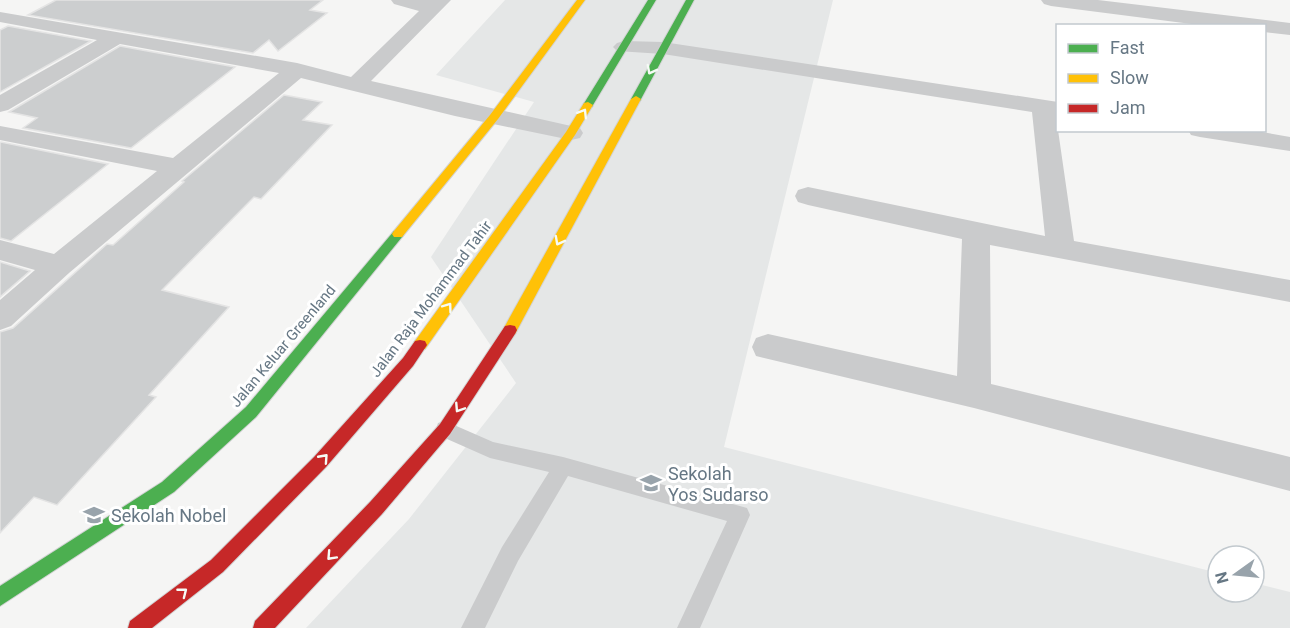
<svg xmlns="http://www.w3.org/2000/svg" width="1290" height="628" viewBox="0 0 1290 628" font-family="Roboto,sans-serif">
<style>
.built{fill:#e5e7e7}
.building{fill:#cccecf;stroke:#e4e4e4;stroke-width:1.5}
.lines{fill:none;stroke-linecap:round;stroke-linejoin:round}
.fast-casing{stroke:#d2d3d4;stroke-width:2}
.slow-casing{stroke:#d2d3d4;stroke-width:2}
.jam-casing{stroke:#d2d3d4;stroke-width:2}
.lane{fill:#cacbcc;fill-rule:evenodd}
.street{fill:#cacbcc;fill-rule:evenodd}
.fast{fill:#4caf50;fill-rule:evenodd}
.slow{fill:#ffc107;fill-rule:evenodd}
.jam{fill:#c62828;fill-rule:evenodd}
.oneway{stroke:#f6fbf6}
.labels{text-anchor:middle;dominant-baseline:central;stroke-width:6;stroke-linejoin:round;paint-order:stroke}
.street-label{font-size:15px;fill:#667784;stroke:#fff}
.near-poi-label{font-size:18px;fill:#667784;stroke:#fff;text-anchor:start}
</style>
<rect width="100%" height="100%" fill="#f5f5f4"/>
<polygon class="built" points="505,0 833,0 724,447 1218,573 1218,592 1254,592 1254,583 1290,592 1290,628 306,628 409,519 516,383 431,257 534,102 436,75"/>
<g class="building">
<polygon points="56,0 323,0 310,10 327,13 278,51 269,40 253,53 28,15"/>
<polygon points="8,26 91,41 0,92 0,30"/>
<polygon points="120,46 235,67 131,148 23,128 37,118 9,112"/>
<polygon points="284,95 322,102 303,120 332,125 261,199 254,197 162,290 229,307 149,395 156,397 57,505 34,497 0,533 0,332 13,328 107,244 113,245 184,182 182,181"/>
<polygon points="0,143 1,142 108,164 11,241 0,238"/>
<polygon points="0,262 30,271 0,297"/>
</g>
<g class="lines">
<defs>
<g id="fast">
<polygon points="648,0 656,0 593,105 592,107 584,107 583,105"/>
<polygon points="686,0 694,0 641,99 640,101 632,101 631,99"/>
<polygon points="398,230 402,231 404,234 402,237 256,417 174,492 0,606 0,586 162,482 246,407 394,231"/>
</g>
<g id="slow">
<polygon points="577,0 585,0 498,119 402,237 394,237 392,234 394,231 490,115"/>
<polygon points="636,96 641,99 515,334 505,334 503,330 505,326 631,99"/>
<polygon points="588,102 593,105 575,135 425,349 415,349 413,345 415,341 566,132 584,103"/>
</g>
<g id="jam">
<polygon points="510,325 515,326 517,330 515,334 450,434 382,514 275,628 253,628 255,621 370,502 440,424 505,326"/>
<polygon points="420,340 425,341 427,345 413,366 326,467 223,572 152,628 128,628 130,621 211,560 314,457 403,358 415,341"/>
</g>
</defs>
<use href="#fast" class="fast-casing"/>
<use href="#slow" class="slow-casing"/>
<use href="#jam" class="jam-casing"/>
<polygon class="lane" points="445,421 493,442 563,457 747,508 750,515 700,628 677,628 727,521 568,476 518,561 485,628 461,628 502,547 549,472 490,458 438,435 436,429 438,423"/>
<g class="street">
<polygon points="391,0 451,0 371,81 580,128 583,133 580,138 571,140 455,116 301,78 69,273 11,326 0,330 0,300 35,270 0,260 0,240 54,254 157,171 0,140 0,126 173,158 279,73 120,44 8,110 0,112 0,95 97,40 0,22 0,12 297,63 351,77 419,11 394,4"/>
<polygon points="1041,0 1098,0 1290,23 1290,35 1264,32 1264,26 1207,26 1051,6 1044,4"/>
<polygon points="624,41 663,42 1058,102 1058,130 1074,241 1290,280 1290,302 990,245 991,384 1290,457 1290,491 974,408 756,356 752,347 756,338 768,334 957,376 962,239 808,205 798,202 795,196 798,190 808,187 1045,236 1032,112 663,54 617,51 613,47 617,43"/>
<polygon points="1188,130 1251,130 1290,137 1290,151 1200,137 1191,135"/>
</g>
<use href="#fast" class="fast"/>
<use href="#slow" class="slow"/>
<use href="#jam" class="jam"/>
</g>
<defs><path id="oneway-chevron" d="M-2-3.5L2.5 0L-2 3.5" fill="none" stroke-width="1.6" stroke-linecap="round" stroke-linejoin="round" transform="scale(1.5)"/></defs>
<g class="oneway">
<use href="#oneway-chevron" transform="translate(651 70) rotate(118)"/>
<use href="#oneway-chevron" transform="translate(583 113) rotate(-58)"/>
<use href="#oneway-chevron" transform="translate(559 241) rotate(118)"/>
<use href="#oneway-chevron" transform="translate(448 307) rotate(-54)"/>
<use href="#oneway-chevron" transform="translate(459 408) rotate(123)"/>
<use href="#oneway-chevron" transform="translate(324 458) rotate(-48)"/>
<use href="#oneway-chevron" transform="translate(331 556) rotate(133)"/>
<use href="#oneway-chevron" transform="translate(183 592) rotate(-38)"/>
</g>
<defs>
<symbol id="school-bare" viewBox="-9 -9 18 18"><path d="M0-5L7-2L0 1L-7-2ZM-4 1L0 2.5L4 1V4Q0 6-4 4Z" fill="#98a3ab" stroke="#fff" stroke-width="2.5" paint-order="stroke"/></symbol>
</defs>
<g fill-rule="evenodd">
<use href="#school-bare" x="636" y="468" width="30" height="30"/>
<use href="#school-bare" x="79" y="500" width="30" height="30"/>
</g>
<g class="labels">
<g class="street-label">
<text transform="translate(431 299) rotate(-53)">Jalan Raja Mohammad Tahir</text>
<text transform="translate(283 346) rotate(-50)">Jalan Keluar Greenland</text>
</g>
<g class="near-poi-label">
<text x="668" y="473">Sekolah<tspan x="668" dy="21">Yos Sudarso</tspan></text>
<text x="111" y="515">Sekolah Nobel</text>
</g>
</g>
<rect x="1056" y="24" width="210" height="108" fill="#ffffff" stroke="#c2c9ce" stroke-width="1.5"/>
<rect x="1068" y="44" width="30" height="9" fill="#4caf50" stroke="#c2c9ce" stroke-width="1.5"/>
<text x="1110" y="54" font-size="18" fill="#667784">Fast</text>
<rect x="1068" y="74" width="30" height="9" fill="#ffc107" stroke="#c2c9ce" stroke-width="1.5"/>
<text x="1110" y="84" font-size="18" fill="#667784">Slow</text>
<rect x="1068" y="104" width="30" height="9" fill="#c62828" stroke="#c2c9ce" stroke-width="1.5"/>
<text x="1110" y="114" font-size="18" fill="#667784">Jam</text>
<g transform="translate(1236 574) rotate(255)"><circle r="28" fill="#ffffff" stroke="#c2c9ce" stroke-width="1.5"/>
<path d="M0-4.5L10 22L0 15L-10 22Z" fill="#98a3ab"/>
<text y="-9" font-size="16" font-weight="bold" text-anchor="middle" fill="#667784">N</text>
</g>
</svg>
